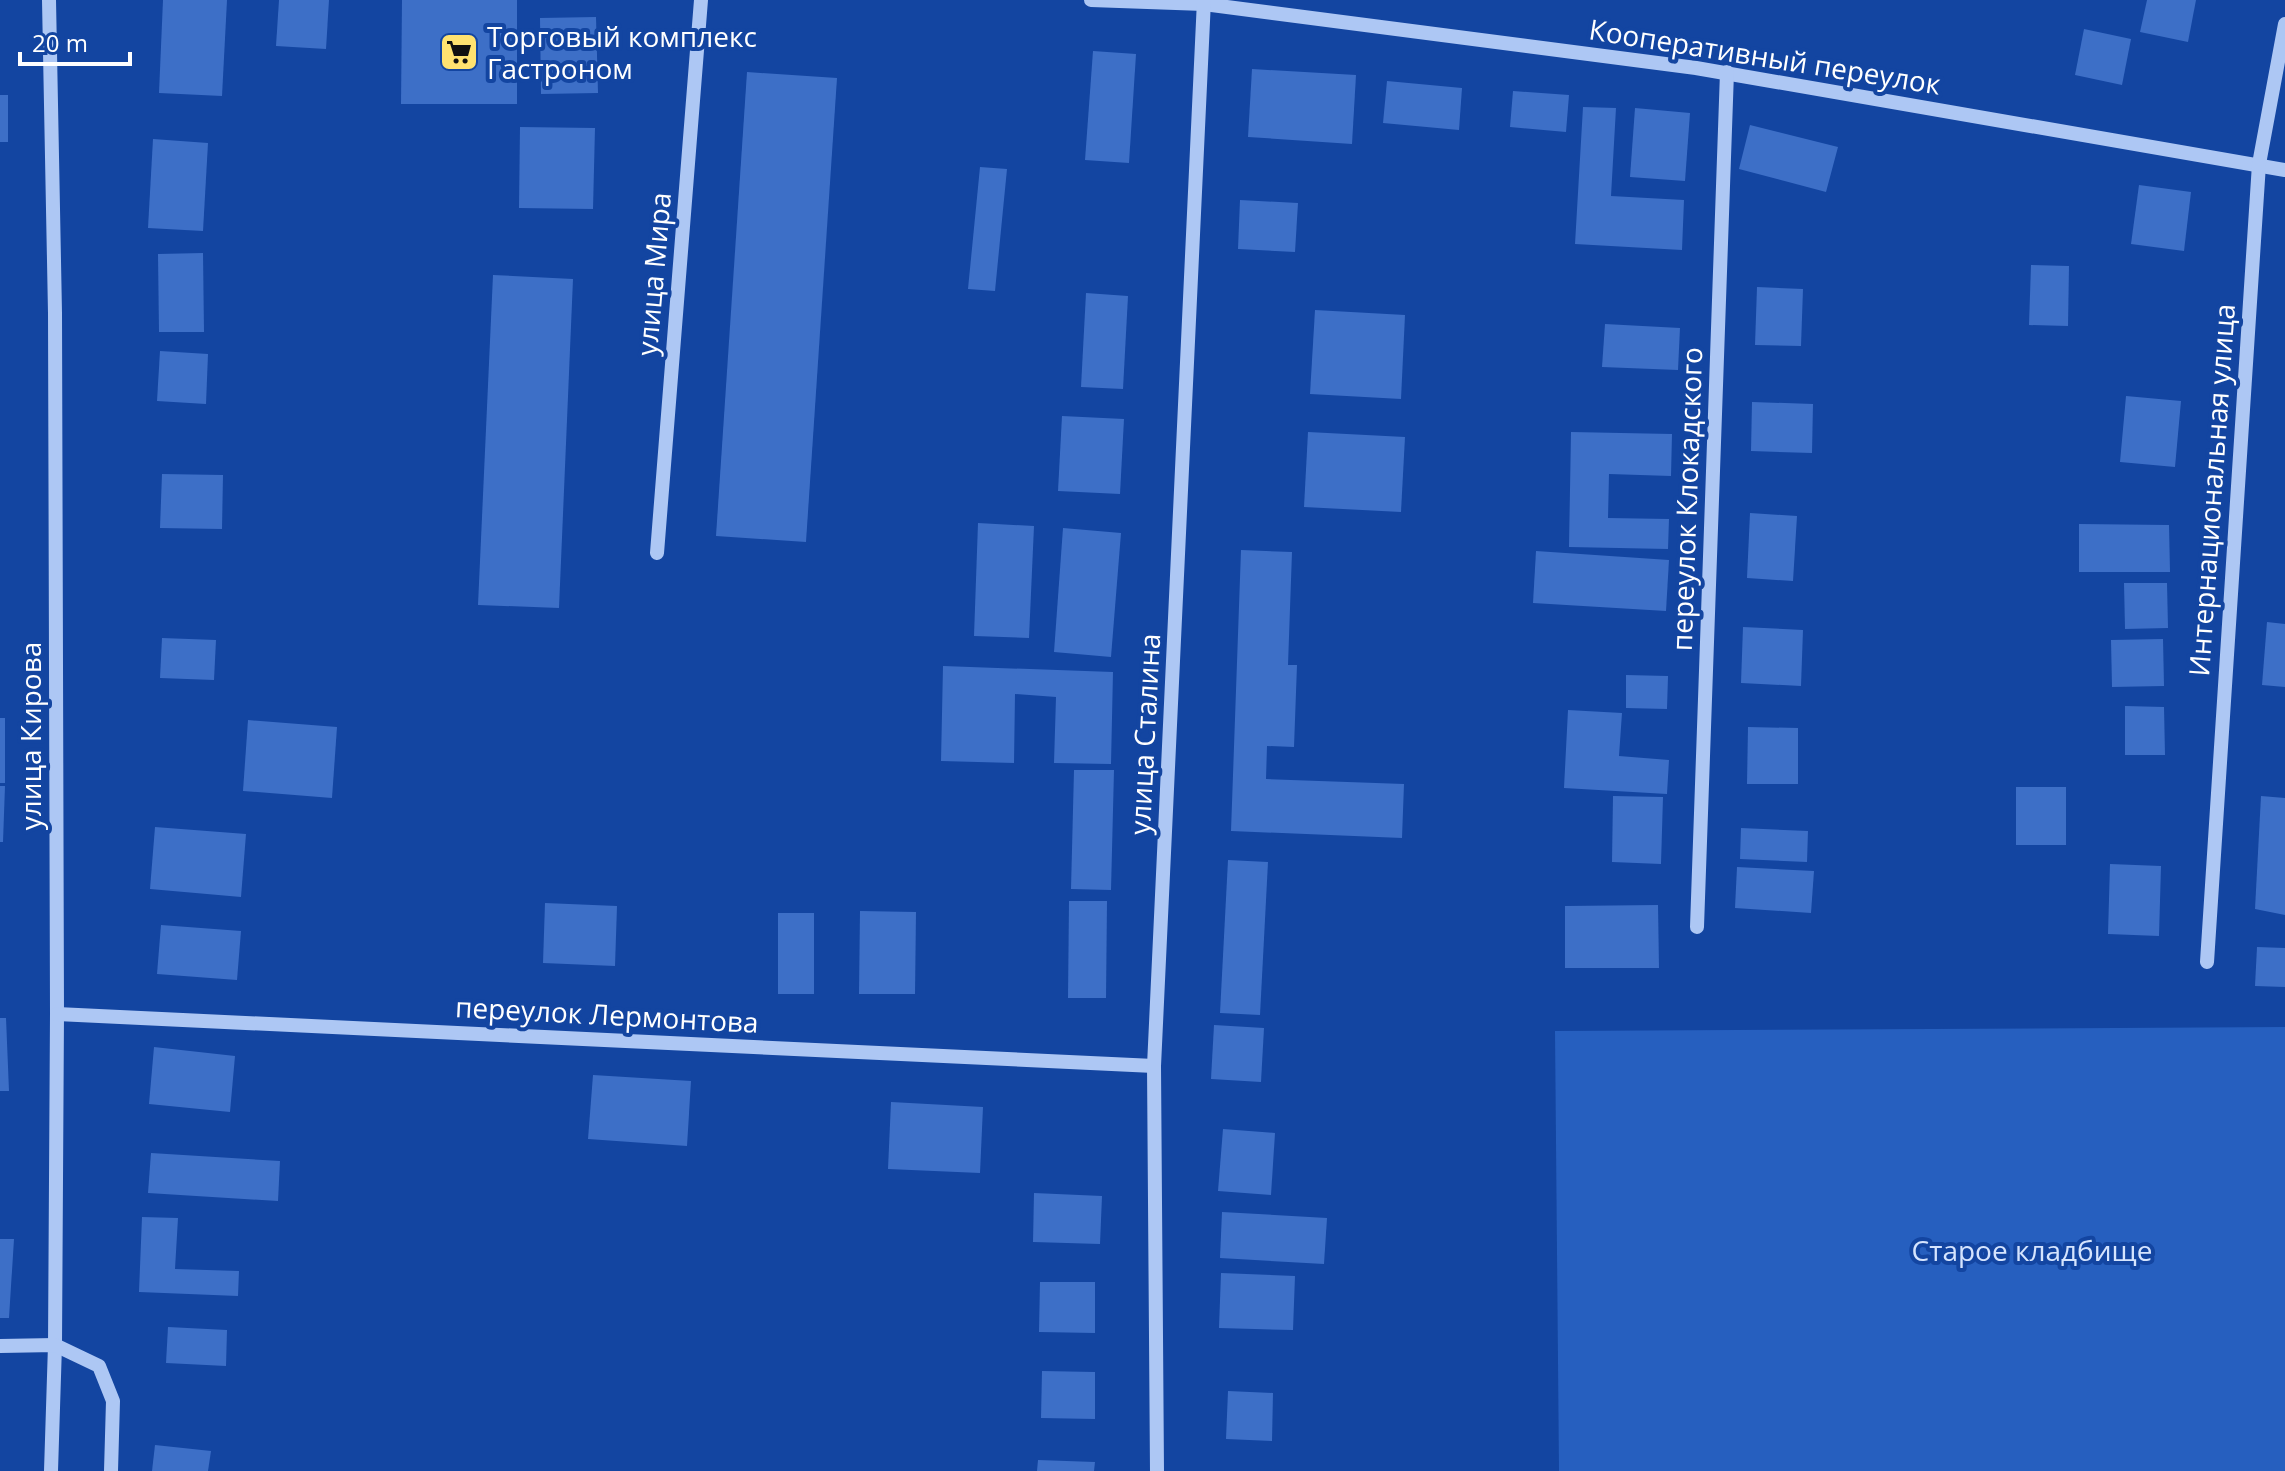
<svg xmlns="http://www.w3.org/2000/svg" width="2285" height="1471" viewBox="0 0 2285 1471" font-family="'Open Sans',sans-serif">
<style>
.green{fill:#265fbf}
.building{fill:#3d6fc7}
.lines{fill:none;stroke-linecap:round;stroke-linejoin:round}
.minor{stroke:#adc7f4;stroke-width:14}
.labels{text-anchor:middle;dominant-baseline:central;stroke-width:8;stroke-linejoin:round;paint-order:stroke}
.poi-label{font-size:28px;fill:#fff;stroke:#1345a1;text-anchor:start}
.street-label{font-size:28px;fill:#fff;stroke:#1345a1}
.park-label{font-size:28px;fill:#d5e4fe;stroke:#1345a1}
</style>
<rect width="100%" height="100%" fill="#1345a1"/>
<polygon class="green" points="2285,1027 2285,1471 1559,1471 1555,1031"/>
<g class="building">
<polygon points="163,0 227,0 222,96 159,93"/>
<polygon points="279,0 329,0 326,49 276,46"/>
<polygon points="402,0 517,0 517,104 401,104"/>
<polygon points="2147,0 2196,0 2188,42 2140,32"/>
<polygon points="596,17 598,93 541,94 540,18"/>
<polygon points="2084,29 2131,39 2122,85 2075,75"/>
<polygon points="1093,51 1136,54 1129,163 1085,160"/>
<polygon points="1252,69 1356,75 1352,144 1248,137"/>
<polygon points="747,72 837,78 806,542 716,536"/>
<polygon points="1387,81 1462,88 1459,130 1383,123"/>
<polygon points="1513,91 1569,95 1566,132 1510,127"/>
<rect x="0" y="95" width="8" height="47"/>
<polygon points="1583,107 1616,108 1611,196 1684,200 1682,250 1575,244"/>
<polygon points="1635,108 1690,113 1685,181 1630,177"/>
<polygon points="1750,125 1838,147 1826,192 1739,169"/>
<polygon points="520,127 595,128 593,209 519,208"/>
<polygon points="153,139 208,143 203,231 148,228"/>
<polygon points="980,167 1007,169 995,291 968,289"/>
<polygon points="2139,185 2191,192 2184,251 2131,244"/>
<polygon points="1240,200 1298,203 1295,252 1238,249"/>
<polygon points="203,253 204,332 159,332 158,254"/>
<polygon points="2031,265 2069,266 2068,326 2029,325"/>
<polygon points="493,275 573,279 559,608 478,605"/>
<polygon points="1757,287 1803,289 1801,346 1755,345"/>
<polygon points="1086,293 1128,296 1123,389 1081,387"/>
<polygon points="1315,310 1405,315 1401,399 1310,394"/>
<polygon points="1605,324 1680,328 1678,370 1602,367"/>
<polygon points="160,351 208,354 206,404 157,401"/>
<polygon points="2126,396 2181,401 2175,467 2120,462"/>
<polygon points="1752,402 1813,404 1812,453 1751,451"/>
<polygon points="1062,416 1124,419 1120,494 1058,491"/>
<polygon points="1308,432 1405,437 1401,512 1304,507"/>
<polygon points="1571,432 1672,434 1671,476 1609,474 1608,518 1669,519 1668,549 1569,547"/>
<polygon points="162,474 223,475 222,529 160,528"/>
<polygon points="1750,513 1797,516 1793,581 1747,578"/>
<polygon points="978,523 1034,526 1029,638 974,636"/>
<polygon points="2079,524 2169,525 2170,572 2079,572"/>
<polygon points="1063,528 1121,533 1111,657 1054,652"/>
<polygon points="1241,550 1292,552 1288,665 1297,665 1294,747 1267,746 1266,779 1404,784 1402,838 1231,831"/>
<polygon points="1536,551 1669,560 1666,611 1533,603"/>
<polygon points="2124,583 2167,583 2168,628 2125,629"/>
<polygon points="2267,622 2285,624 2285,687 2262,685"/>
<polygon points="1743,627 1803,630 1801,686 1741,683"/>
<polygon points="162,638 216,640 214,680 160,678"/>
<polygon points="2163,639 2164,686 2112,687 2111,640"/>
<polygon points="943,666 1113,672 1111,764 1054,763 1056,697 1015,694 1014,763 941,761"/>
<polygon points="1626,675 1668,676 1667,709 1626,708"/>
<polygon points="2125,706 2164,707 2165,755 2125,755"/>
<polygon points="1568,710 1622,713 1619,756 1669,760 1667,794 1564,788"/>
<rect x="0" y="718" width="5" height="65"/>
<polygon points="248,720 337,727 332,798 243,791"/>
<polygon points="1748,727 1798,728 1798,784 1747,784"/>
<polygon points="1074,770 1114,770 1111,890 1071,889"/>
<polygon points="0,786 5,786 3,842 0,842"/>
<rect x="2016" y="787" width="50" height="58"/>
<polygon points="1613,796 1663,797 1661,864 1612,862"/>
<polygon points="2261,796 2285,798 2285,915 2255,909"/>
<polygon points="155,827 246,834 241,897 150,889"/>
<polygon points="1741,828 1808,831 1807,862 1740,859"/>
<polygon points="1228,860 1268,862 1260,1015 1220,1013"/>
<polygon points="2110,864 2161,866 2159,936 2108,934"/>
<polygon points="1737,867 1814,871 1811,913 1735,908"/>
<polygon points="1069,901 1107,901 1106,998 1068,998"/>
<polygon points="545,903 617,906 615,966 543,963"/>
<polygon points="1658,905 1659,968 1565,968 1565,906"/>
<polygon points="860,911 916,912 915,994 859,994"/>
<rect x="778" y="913" width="36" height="81"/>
<polygon points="161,925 241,931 237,980 157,974"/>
<polygon points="2257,947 2285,948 2285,987 2255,986"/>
<polygon points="0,1018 6,1018 9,1091 0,1091"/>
<polygon points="1214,1025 1264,1028 1261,1082 1211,1079"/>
<polygon points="154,1047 235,1056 230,1112 149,1104"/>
<polygon points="593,1075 691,1081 687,1146 588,1139"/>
<polygon points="891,1102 983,1107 980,1173 888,1169"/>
<polygon points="1223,1129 1275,1133 1271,1195 1218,1191"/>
<polygon points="151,1153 280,1161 278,1201 148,1193"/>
<polygon points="1034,1193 1102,1196 1100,1244 1033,1242"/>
<polygon points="1222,1212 1327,1218 1324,1264 1220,1258"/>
<polygon points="142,1217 178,1218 175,1269 239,1271 238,1296 139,1292"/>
<polygon points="0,1239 14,1239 9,1318 0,1318"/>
<polygon points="1221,1273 1295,1276 1293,1330 1219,1328"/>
<polygon points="1040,1282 1095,1282 1095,1333 1039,1332"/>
<polygon points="168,1327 227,1330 226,1366 166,1363"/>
<polygon points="1042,1371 1095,1372 1095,1419 1041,1418"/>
<polygon points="1228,1391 1273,1393 1272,1441 1226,1439"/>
<polygon points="155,1445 211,1451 208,1471 152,1471"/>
<polygon points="1038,1460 1095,1462 1094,1471 1037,1471"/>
</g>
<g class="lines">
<g class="minor">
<polyline points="49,0 55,313 57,1014 55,1345 51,1471"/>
<polyline points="1091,0 1204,4 1696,68 2285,170"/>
<polyline points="657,553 701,0"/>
<polyline points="1697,927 1727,72"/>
<polyline points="2207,962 2259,164 2285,24"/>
<polyline points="57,1014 1154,1066"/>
<polyline points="0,1346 55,1345 99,1366 113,1401 111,1471"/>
<polyline points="1157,1471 1154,1066 1204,0"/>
</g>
</g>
<defs>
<symbol id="supermarket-square" viewBox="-11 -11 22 22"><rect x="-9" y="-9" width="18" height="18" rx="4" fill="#ffe270" stroke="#1345a1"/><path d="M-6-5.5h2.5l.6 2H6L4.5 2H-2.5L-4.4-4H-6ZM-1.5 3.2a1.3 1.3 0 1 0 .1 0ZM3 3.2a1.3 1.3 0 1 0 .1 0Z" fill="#111"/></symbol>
</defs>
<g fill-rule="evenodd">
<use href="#supermarket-square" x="437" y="30" width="44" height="44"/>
</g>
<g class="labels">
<g class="poi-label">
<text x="487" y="36">Торговый комплекс<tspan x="487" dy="32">Гастроном</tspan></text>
</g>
<g class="street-label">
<text transform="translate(1765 56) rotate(9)">Кооперативный переулок</text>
<text transform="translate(653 274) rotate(-85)">улица Мира</text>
<text transform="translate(2211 490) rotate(-86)">Интернациональная улица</text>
<text transform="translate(1686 499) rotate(-88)">переулок Клокадского</text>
<text transform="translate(1144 734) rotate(-87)">улица Сталина</text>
<text transform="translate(30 736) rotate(-90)">улица Кирова</text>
<text transform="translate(607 1014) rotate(3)">переулок Лермонтова</text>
</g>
<g class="park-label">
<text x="2032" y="1250">Старое кладбище</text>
</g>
</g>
<path d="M20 52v12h110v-12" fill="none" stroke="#ffffff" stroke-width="4"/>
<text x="32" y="52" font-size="24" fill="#ffffff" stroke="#1345a1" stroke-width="6" paint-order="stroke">20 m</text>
</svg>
